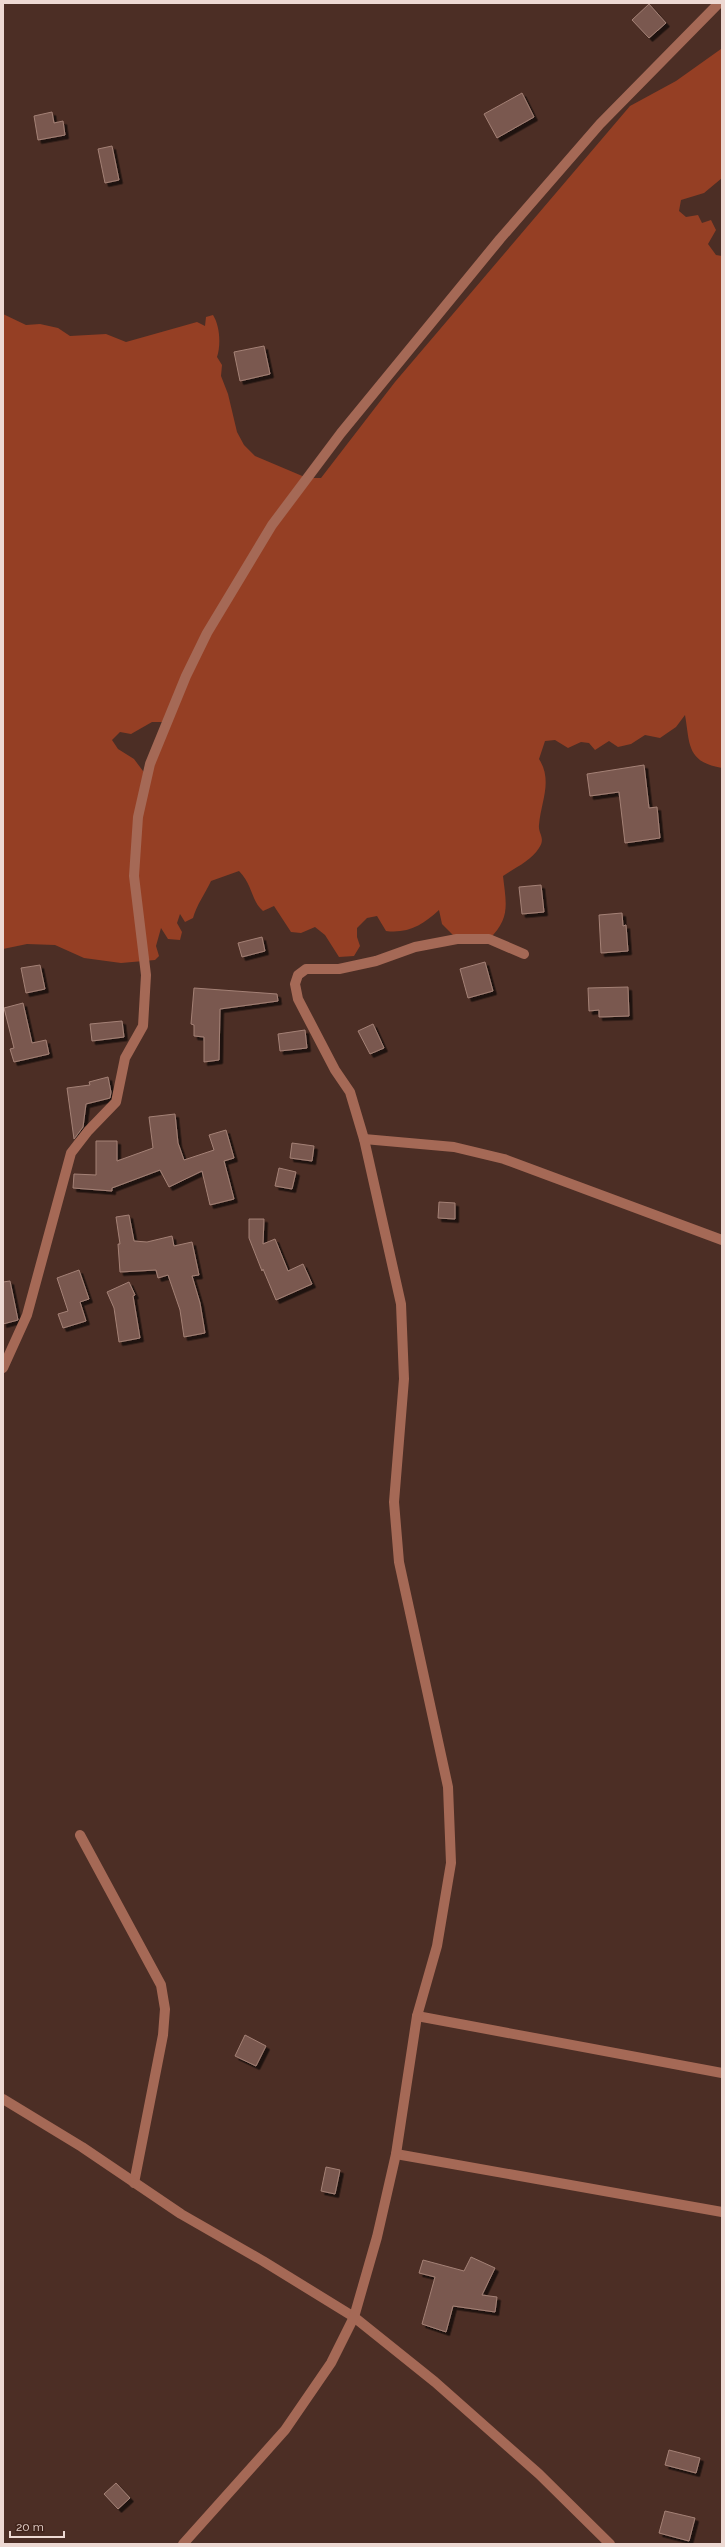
<svg xmlns="http://www.w3.org/2000/svg" width="725" height="2547" viewBox="0 0 725 2547" font-family="Raleway,sans-serif">
<style>
.forest{fill:#953f24;fill-rule:evenodd}
.building{fill:#7a594f;stroke:#a48176;filter:url(#shadow)}
.lines{fill:none;stroke-linecap:round;stroke-linejoin:round}
.minor{stroke:#a56956;stroke-width:10}
</style>
<defs>
<filter id="shadow"><feDropShadow dx="3.5" dy="3.5" stdDeviation="0" flood-color="#0009"/></filter>
</defs>
<rect width="100%" height="100%" fill="#4c2e25"/>
<path class="forest" d="M721 49 722 178 704 193 681 200 679 211 686 217 698 215 702 223 711 220 716 230 708 244 716 255 722 256V768C686 762 690 743 685 715L676 727 660 738 645 735 631 744 618 747 609 741 595 750 589 743 581 742 568 748 555 740 545 741 539 759C553 781 541 801 539 825 538 834 546 838 539 848 531 861 516 867 503 876 506 903 511 918 489 939H457L442 924 439 910C424 924 408 934 386 931L377 916 367 918 357 928V937L360 946 354 956 339 957 325 935 315 927 301 933 291 932 274 906 263 911C251 901 253 885 239 871L211 881C205 894 197 904 193 918L185 922 180 914 177 923 182 932 180 940 168 939 161 928 156 946 159 956 155 960 121 963 84 958 55 945 27 944 3 949V314L26 325 40 324 58 328 70 336 106 334 126 342 197 322 205 326 206 317 213 315C220 326 221 345 217 357L222 365 221 376 228 394 237 432 244 445 255 456 307 478H321L395 382 630 106 676 81ZM152 722H167L146 775 134 759 118 749 112 740 120 732 131 734Z"/>
<g class="building">
<polygon points="649,4 666,23 649,38 632,20"/>
<polygon points="522,93 534,117 497,138 484,114"/>
<polygon points="52,112 54,123 63,121 65,135 38,140 34,116"/>
<polygon points="112,146 119,180 105,183 98,149"/>
<polygon points="264,346 270,374 240,381 234,352"/>
<polygon points="644,765 649,808 657,807 660,838 625,843 619,792 590,796 587,774"/>
<polygon points="541,885 544,912 522,914 519,887"/>
<polygon points="622,913 623,926 626,925 628,951 601,953 599,915"/>
<polygon points="262,937 265,951 242,957 238,943"/>
<polygon points="485,962 493,991 468,998 460,969"/>
<polygon points="40,965 45,989 26,993 21,968"/>
<polygon points="628,987 629,1016 599,1017 599,1010 589,1011 588,988"/>
<polygon points="194,988 277,994 278,1001 220,1009 219,1060 204,1062 204,1037 194,1036 194,1025 191,1024"/>
<polygon points="23,1003 32,1043 46,1040 49,1054 14,1062 10,1049 14,1048 4,1008"/>
<polygon points="122,1021 124,1037 92,1041 90,1024"/>
<polygon points="373,1024 384,1048 370,1054 358,1031"/>
<polygon points="305,1030 307,1048 280,1051 278,1034"/>
<polygon points="108,1077 111,1092 110,1098 86,1104 83,1127 74,1139 67,1088 90,1085 89,1082"/>
<polygon points="175,1114 178,1143 184,1160 214,1150 209,1135 226,1130 234,1158 224,1161 234,1199 210,1205 202,1171 169,1187 160,1170 112,1188 112,1191 73,1188 74,1174 96,1175 96,1141 117,1141 117,1161 153,1148 149,1117"/>
<polygon points="292,1143 314,1146 312,1161 290,1158"/>
<polygon points="279,1168 296,1172 292,1189 275,1186"/>
<polygon points="439,1202 455,1203 455,1219 438,1218"/>
<polygon points="129,1215 134,1241 147,1242 172,1236 174,1246 192,1242 199,1275 192,1276 200,1303 205,1333 184,1337 180,1310 168,1275 158,1278 156,1270 120,1272 118,1244 120,1244 116,1217"/>
<polygon points="249,1219 264,1219 263,1244 275,1239 288,1271 303,1264 312,1284 276,1300 263,1269 262,1271 249,1238"/>
<polygon points="79,1270 89,1299 80,1302 86,1321 63,1328 58,1314 68,1311 57,1278"/>
<polygon points="10,1281 18,1320 3,1324 3,1282"/>
<polygon points="129,1282 135,1295 133,1296 140,1338 119,1342 114,1308 107,1292"/>
<polygon points="245,2035 266,2046 256,2066 235,2056"/>
<polygon points="326,2167 340,2170 335,2194 321,2191"/>
<polygon points="471,2257 495,2268 482,2295 497,2297 495,2312 453,2306 446,2332 422,2324 435,2277 419,2273 423,2260 464,2271"/>
<polygon points="669,2450 700,2458 696,2473 665,2465"/>
<polygon points="116,2483 130,2498 118,2509 104,2494"/>
<polygon points="665,2511 695,2518 689,2541 659,2533"/>
</g>
<g class="lines">
<g class="minor">
<polyline points="364,1139 454,1147 504,1159 722,1240"/>
<polyline points="3,1368 27,1315 71,1153 88,1131 116,1102 125,1058 143,1026 146,975 134,876 138,817 150,764 186,676 207,633 272,525 341,433 500,239 600,124 719,3"/>
<polyline points="80,1835 161,1985 165,2009 163,2035 134,2183"/>
<polyline points="417,2016 722,2073"/>
<polyline points="3,2099 82,2147 181,2214 263,2261 354,2317 435,2382 539,2474 610,2544"/>
<polyline points="396,2154 722,2212"/>
<polyline points="183,2544 285,2430 331,2363 354,2317 377,2237 396,2154 417,2016 437,1946 451,1863 448,1787 399,1562 394,1502 404,1379 401,1304 364,1139 350,1092 335,1070 298,999 295,984 298,975 306,969 339,969 376,961 415,947 457,939 489,939 524,954"/>
</g>
</g>
<rect width="725" height="2547" fill="none" stroke="#edd9d3" stroke-width="8"/>
<path d="M10 2531v6h54v-6" fill="none" stroke="#edd9d3" stroke-width="2"/>
<text x="16" y="2531" font-size="12" fill="#edd9d3" stroke="#41241b" stroke-width="3" paint-order="stroke">20 m</text>
</svg>
